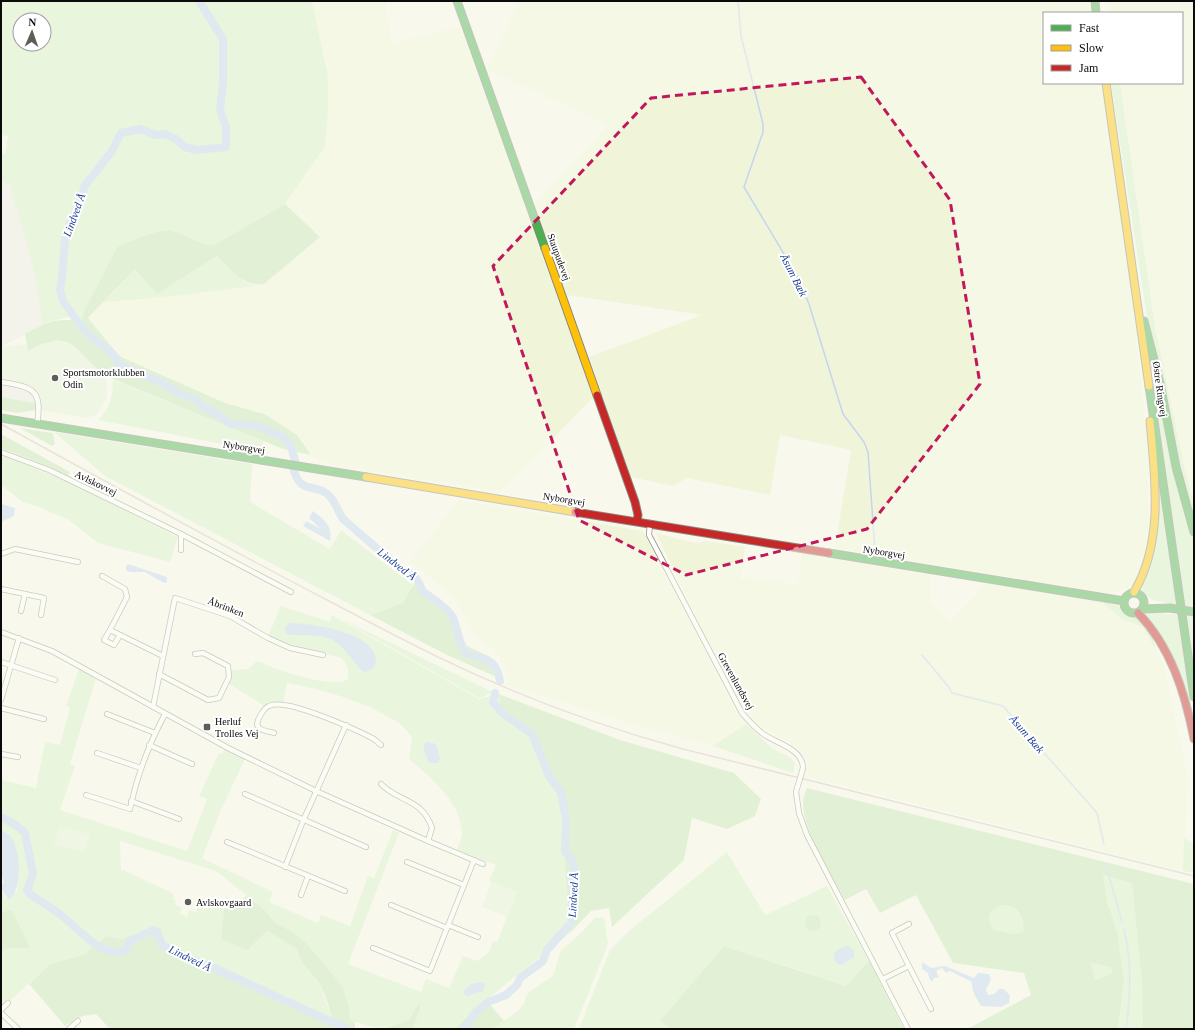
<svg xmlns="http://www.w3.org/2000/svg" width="1195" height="1030" viewBox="0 0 1195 1030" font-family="'Times New Roman',serif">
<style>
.industrial{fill:#f0eae9}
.farmland{fill:#f0f5d9}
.green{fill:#d9efcd;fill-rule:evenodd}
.forest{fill:#c7e6bb;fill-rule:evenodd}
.pitch{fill:#e4f2d7}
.water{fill:#c4d5f1}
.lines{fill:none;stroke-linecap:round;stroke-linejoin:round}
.stream{stroke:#c4d5f1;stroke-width:1.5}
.river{stroke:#c4d5f1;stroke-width:8}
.street-casing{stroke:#91928c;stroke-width:6}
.fast-casing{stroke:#888882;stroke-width:9}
.slow-casing{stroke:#888882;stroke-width:9}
.jam-casing{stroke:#888882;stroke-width:9}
.street{stroke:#fefefc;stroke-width:4.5}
.fast{stroke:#4caf50;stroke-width:7}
.slow{stroke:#ffc107;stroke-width:7}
.jam{stroke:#c62828;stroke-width:7}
.rail{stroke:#d5c9c2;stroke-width:1.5}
.street-bridge-casing{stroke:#91928c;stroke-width:6;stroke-linecap:butt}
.fast-bridge-casing{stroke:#888882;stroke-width:9;stroke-linecap:butt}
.street-bridge{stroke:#fefefc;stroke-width:4.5}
.fast-bridge{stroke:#4caf50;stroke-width:7}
.marked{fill:none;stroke:#c2185b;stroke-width:3;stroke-dasharray:8 5;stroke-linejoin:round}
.poi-dot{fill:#5d5e59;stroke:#fff;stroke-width:1.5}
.labels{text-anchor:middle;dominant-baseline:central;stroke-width:4;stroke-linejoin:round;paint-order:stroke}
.street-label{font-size:10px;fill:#0a0a0a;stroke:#fff}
.poi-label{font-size:10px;fill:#0a0a0a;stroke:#fff;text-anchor:start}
.water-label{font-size:11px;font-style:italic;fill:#1a3d94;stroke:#fff}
</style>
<rect width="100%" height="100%" fill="#f8f9ec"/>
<g class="industrial">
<polygon points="1,180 9,185 29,245 39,293 42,325 1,347"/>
<polygon points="1,378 24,383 34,388 40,398 44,411 1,403"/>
</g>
<g class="farmland">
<polygon points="312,1 385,1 392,44 460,27 593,397 502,492 332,465 311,455 297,435 264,414 225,403 119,356 88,318 104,302 155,298 264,284 320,237 285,204 325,145 328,77"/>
<polygon points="519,1 1090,1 1091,13 1044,13 1044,83 1101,83 1127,253 1148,449 1148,530 1141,571 1134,585 1120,591 1108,593 835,548 851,450 780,435 770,495 687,478 673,486 631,477 589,357 702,315 567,295 534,205 608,125 487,69"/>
<polygon points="1108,1 1194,1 1194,503 1185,471 1155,327 1120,83 1182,83 1182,13 1110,13"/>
<polygon points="459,500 643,531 738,716 746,724 713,746 631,724 506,684 511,678 496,652 475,635 455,599 411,561"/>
<polygon points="656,533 695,543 706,541 745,547 740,580 749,577 799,585 801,554 931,575 930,601 950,621 986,584 1101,601 1122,619 1143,627 1163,663 1188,779 1183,871 805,776 808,764 804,753 788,741 757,725 748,710 703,631"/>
</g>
<g class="green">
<path d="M1 1H312L328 77V112L325 146 285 204 214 245H206L173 231 117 247 83 313 82 321 77 315 47 322 42 325C38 276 24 232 9 185L1 180V153L5 154 8 136 1 135ZM20 20H44V44H20Z"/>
<polygon points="1111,83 1120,83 1155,327 1185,471 1194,503 1194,524 1187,504 1146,311"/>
<polygon points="217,256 245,282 255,286 155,298 104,302 135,269 157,294"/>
<polygon points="1150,366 1154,367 1179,489 1187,522 1194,540 1194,607 1185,606"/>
<path d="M113 380 264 441 258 451 98 420C110 409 113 395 113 380Z"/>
<polygon points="54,432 252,464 250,502 330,549 341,530 414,586 403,603 370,615 105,476"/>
<polygon points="1,454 77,486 178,537 170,562 98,543 69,520 36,506 23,502 1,485"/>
<path d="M1157 463 1176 605 1152 600 1141 589C1155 556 1159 499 1157 463Z"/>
<polygon points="1101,601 1118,606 1128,616 1138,617 1150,631 1157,652 1143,627 1122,619"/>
<path d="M281 606 330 622 332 615 479 699 499 694 500 707 532 731 560 798 570 933 486 1000 454 1029H413L420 1009 416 1007 409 1020C381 1030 379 1030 350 1020L349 1008 289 930 274 922 265 910 216 871 120 841 121 871 123 870 174 894 173 899 176 900 175 905 182 907 180 914 187 916 189 910 196 912 200 902 224 909 221 939 267 931 297 948 303 964 318 981 332 1017 208 964 165 942 161 928 154 927 122 939 107 936 87 954 50 964 1 1009V951L11 948H29L12 910 1 912V889L6 898 17 891 19 872 17 856 8 833 1 830V780L36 788 45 742 60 745 70 708 66 706 79 669 96 678 70 764 75 766 60 810 187 851 207 799 199 796 219 753 222 754 224 749 245 759 220 812 202 858 273 892 269 902 318 923 321 915 350 926 368 876 374 878 393 830 399 833 348 964 421 992 426 979 449 988 463 956 478 961 489 952 493 941 497 942 517 892 489 881 496 865 457 850C459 845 462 838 462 832 460 801 431 778 409 759L412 737C407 732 403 725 397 722 364 701 325 690 287 683L283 703 270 702 264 706 228 683 232 670 248 669 257 661C275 669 332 690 348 679V668L342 658 292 646 268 636Z"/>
<polygon points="1149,612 1178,615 1194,724 1155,628 1145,614"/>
<polygon points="1187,615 1194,617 1194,667"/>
<polygon points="341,619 493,692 479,698"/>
<polygon points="746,724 772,748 791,758 795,763 793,773 713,746"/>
<polygon points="1184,838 1194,844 1194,873 1183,871"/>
<polygon points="727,852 765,915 827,886 869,961 847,986 724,946 661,1021 671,1029 579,1029 610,950 630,930"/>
<polygon points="1102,875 1132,883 1142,984 1143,1029 1118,1029 1124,981"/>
<path d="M1001 905C1017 905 1024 916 1023 932L1013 934 994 930C986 920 988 910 1001 905Z"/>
<polygon points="604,917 608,944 574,1029 492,1029 518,1011 524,1004 526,996 530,991 553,976 561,950 578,936 595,918"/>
<polygon points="1091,963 1111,967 1112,974 1094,981"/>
</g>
<g class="forest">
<path d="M285 204 320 237 264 284C244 288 231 269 217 256L157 294 135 269 88 318 119 356 225 403 264 414 297 435 311 455 283 449 103 375 73 345 41 344 28 352 25 334C48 321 55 318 82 321L83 313 117 247C131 242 158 228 173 231 187 235 199 245 214 245Z"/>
<polygon points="1,397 34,403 36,405 36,410 17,413 1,410"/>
<polygon points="20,428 53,433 55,444 52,446"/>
<polygon points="1,434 70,472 68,476 50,467 1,448"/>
<polygon points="415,583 447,614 459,642 490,657 499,678 447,655 370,615 403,603"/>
<polygon points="499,694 620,740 734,773 761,799 755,816 727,829 692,818 684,860 612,927 609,908 591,911 570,933 560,798 532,731 500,706"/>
<path d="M807 788 1194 884V1029H1143L1142 984 1132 883 1103 875 1107 901 1117 932 1124 981 1118 1029H967L1031 995 1024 973 953 963 916 895 880 913 866 889 845 900C830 873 804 835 803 803 803 798 805 793 807 788ZM1001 905C1017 905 1025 916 1023 932L1013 934 994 930C986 920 988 910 1001 905ZM1091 963 1111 967 1112 974 1095 980Z"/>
<polygon points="247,896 265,910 274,922 289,930 306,943 342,986 349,1008 350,1020 355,1022 355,1029 110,1029 96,1014 83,1016 65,1026 29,984 50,964 87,954 89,949 107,936 122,939 154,927 161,928 165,942 208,964 332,1017 326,998 318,981 303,964 296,948 267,931 247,950 221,939 224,909"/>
<polygon points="12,910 30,948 11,948 1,951 1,912"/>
<circle cx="813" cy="923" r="8"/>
<polygon points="724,946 846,986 869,961 904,1029 671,1029 660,1021"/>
<polygon points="486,1000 504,1021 492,1029 454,1029"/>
<polygon points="420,1003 420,1009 413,1029 383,1029 409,1020 416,1007"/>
</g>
<g class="pitch">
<path d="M58 340 67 342 73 345 106 379 107 398 96 415 87 418 44 411C42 406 41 401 39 396 32 381 15 381 1 378V347L26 344 28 352 41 344Z"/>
<polygon points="60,825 90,835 84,853 54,844"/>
<polygon points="491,882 517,892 507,917 482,907"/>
</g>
<g class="water">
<polygon points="1,504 15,508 14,516 1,522"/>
<path d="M313 511C324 519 333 526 330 541L303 526 306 521 321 529 309 518Z"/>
<polygon points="128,564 167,577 167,582 164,583 145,572 130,572 126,570 126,566"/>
<path d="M289 623C311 623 373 632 376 659 376 667 372 670 365 672L360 669C333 634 333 636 289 635L285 632V628Z"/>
<path d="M428 742 436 744 440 758 438 763H429C426 756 422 750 425 743Z"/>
<path d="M1 830C5 832 9 833 11 837 21 851 23 889 9 900L1 889V885L4 883 1 874Z"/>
<path d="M848 946 854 950V957L842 965 837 964C829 955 838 947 848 946Z"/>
<path d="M922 962 931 968 945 966 974 978 978 973 989 974 991 980 986 989 988 995 994 994 999 989H1003L1010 995 1009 1003 1001 1007 981 1006C977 999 971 991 972 982L950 971 946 973 942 968 936 971 939 977 934 978 932 982 929 978 928 973 922 969Z"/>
<polygon points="482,982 485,985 483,991 468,996 465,995 463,991 471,984"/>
</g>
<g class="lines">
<g class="stream">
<polyline points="738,1 741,36 763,124 763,132 744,187 796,274 809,304 843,414 864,442 868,452 875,551"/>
<polyline points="922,655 948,686 952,693 1003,706 1097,813 1104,844"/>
<polyline points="1106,866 1122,921"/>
<path d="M1124 929C1132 962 1131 995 1126 1029"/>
</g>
<g class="river">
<polyline points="199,1 223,39 223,82 220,110 226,127 226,147 197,150 185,147 176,139 165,134 156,135 140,129 121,133 112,151 84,187 82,199 69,225 65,241 62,277 60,290 63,301 78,322 91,337 109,350 117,359 119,365 163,383 180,394 195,399 203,407 214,412 231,424 258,426 283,437 291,447 295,460"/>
<path d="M294 471C301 493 312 484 326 493 335 499 337 510 343 519L402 570C415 574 418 579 423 592 430 596 451 611 453 618 458 631 459 643 466 654 485 659 496 658 500 681"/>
<path d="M1 817 16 825 25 833 33 874 27 890 30 894C40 901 51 907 61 915 78 928 102 960 126 950L130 941 153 930 157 932 162 945 191 959 210 966 347 1029"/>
<polyline points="463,1029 476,1012 488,1002 506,995 517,985 520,978 543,961 547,950 571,923 574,865 572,859 565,852 566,820 561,792 549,776 532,734 502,713 493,702 495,693"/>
</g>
<defs>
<g id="street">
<path d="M1 382C32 387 43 389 37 424"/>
<polyline points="1,452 49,470 181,534 181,550"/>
<path d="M650 523 649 535 742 713C748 720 754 727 762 733 774 743 803 748 803 768"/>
<polyline points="181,534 291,592"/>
<polyline points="1,554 15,549 78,562"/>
<polyline points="102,576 125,589 127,597 110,630"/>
<polyline points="1,589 44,598 41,615"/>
<polyline points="21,611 25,594"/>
<polyline points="1,632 52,651 228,748 316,791 428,841 483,864"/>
<polyline points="120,635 114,645 104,640 110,630 163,656"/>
<polyline points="1,662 55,680"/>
<polyline points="159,674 208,700 219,698 229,677 228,666 203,653 195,654"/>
<polyline points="1,700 19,638"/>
<polyline points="153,707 175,598 230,616 268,638 290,648 323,655"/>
<polyline points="1,708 44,719"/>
<polyline points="107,714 155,733"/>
<path d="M274 733C267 731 259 731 257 724 258 718 264 708 269 706 285 697 357 730 374 739L381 745"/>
<polyline points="149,745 192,764"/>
<polyline points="97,753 141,768"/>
<polyline points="1,754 18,757"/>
<path d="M381 784C398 802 422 798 432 828L428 841"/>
<polyline points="796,792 799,813 807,835 908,1029"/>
<polyline points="245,794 366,847"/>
<path d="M86 795 130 809C137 775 149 744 165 714"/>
<polyline points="131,801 179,819"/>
<polyline points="227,842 345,891"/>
<polyline points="407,862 464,885"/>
<polyline points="285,867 303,821 346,725"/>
<polyline points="301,895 308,876"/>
<polyline points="391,905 447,928"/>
<polyline points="909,924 892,933 931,1009"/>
<polyline points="448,925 478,937"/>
<polyline points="373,948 430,971 474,860"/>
<polyline points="883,979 909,966"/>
<polyline points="1,1010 8,1003"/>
<polyline points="1,1013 18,1029"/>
<polyline points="69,1029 78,1021"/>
</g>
<g id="fast">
<polyline points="457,1 545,248"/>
<polyline points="1095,1 1096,13"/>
<polyline points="1144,321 1160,383 1176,467 1194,532"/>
<polyline points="1149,386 1194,697"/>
<polyline points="1,418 366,477"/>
<polyline points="829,553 1124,601"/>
<circle cx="1134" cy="603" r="10"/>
<polyline points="1142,609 1170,608"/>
</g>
<g id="slow">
<polyline points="1106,83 1149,386"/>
<polyline points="545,248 597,395"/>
<polyline points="366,477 575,512"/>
<path d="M1134 592C1164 542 1155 477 1150 421"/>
</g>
<g id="jam">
<polyline points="597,395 635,502 638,515 637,521"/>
<polyline points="575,512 829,553"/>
<path d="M1138 613C1171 647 1185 693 1194 739"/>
</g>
</defs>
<use href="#street" class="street-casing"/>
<use href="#fast" class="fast-casing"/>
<use href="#slow" class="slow-casing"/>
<use href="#jam" class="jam-casing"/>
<use href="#street" class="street"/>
<use href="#fast" class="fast"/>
<use href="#slow" class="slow"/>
<use href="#jam" class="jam"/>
<path class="rail" d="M1 424C110 484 219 544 329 601 365 620 401 639 438 657 516 695 599 726 683 749L1194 876"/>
<defs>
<polyline id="street-bridge" points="796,792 803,768"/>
<polyline id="fast-bridge" points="1170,608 1194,612"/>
</defs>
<use href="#street-bridge" class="street-bridge-casing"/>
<use href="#fast-bridge" class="fast-bridge-casing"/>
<use href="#street-bridge" class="street-bridge"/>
<use href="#fast-bridge" class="fast-bridge"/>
</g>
<path d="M0 0H1195V1030H0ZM861 77 950 200 980 384 867 529 686 575 579 520 493 266 651 98Z" fill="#f8f9ec" fill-opacity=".55" fill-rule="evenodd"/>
<path class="marked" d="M861 77 950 200 980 384 867 529 686 575 579 520 493 266 651 98Z"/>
<g class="poi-dot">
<circle cx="55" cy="378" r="4"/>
<rect x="203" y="723" width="8" height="8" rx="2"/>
<circle cx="188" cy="902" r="4"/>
</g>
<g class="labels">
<g class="street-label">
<text transform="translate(559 257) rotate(70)">Staupudevej</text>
<text transform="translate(1160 389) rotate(82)">Østre Ringvej</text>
<text transform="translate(244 447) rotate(9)">Nyborgvej</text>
<text transform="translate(96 483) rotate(26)">Avlskovvej</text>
<text transform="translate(564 499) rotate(9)">Nyborgvej</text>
<text transform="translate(884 552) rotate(9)">Nyborgvej</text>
<text transform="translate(226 607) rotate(21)">Åbrinken</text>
<text transform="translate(736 681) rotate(61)">Grevenlundsvej</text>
</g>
<g class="poi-label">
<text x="63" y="372">Sportsmotorklubben<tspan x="63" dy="12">Odin</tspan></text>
<text x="215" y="721">Herluf<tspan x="215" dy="12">Trolles Vej</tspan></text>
<text x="196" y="902">Avlskovgaard</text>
</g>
<g class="water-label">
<text transform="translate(74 215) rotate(-70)">Lindved Å</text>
<text transform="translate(794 275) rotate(63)">Åsum Bæk</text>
<text transform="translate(397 564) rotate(38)">Lindved Å</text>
<text transform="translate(1027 734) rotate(49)">Åsum Bæk</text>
<text transform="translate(573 895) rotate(-87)">Lindved Å</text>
<text transform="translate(190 958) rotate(26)">Lindved Å</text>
</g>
</g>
<rect width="1195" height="1030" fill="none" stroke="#0a0a0a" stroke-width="4"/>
<rect x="1043" y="12" width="140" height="72" fill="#ffffff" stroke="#9d9d9d"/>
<rect x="1051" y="25" width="20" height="6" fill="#4caf50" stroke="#9d9d9d"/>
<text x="1079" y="32" font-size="12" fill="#0a0a0a">Fast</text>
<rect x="1051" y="45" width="20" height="6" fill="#ffc107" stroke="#9d9d9d"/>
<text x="1079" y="52" font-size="12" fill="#0a0a0a">Slow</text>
<rect x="1051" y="65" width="20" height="6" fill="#c62828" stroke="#9d9d9d"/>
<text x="1079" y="72" font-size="12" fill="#0a0a0a">Jam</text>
<g transform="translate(32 32) rotate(2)"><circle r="19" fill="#ffffff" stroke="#9d9d9d"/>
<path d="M0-3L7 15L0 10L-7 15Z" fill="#5d5e59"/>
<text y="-6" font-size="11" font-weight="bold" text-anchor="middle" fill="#0a0a0a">N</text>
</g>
</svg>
